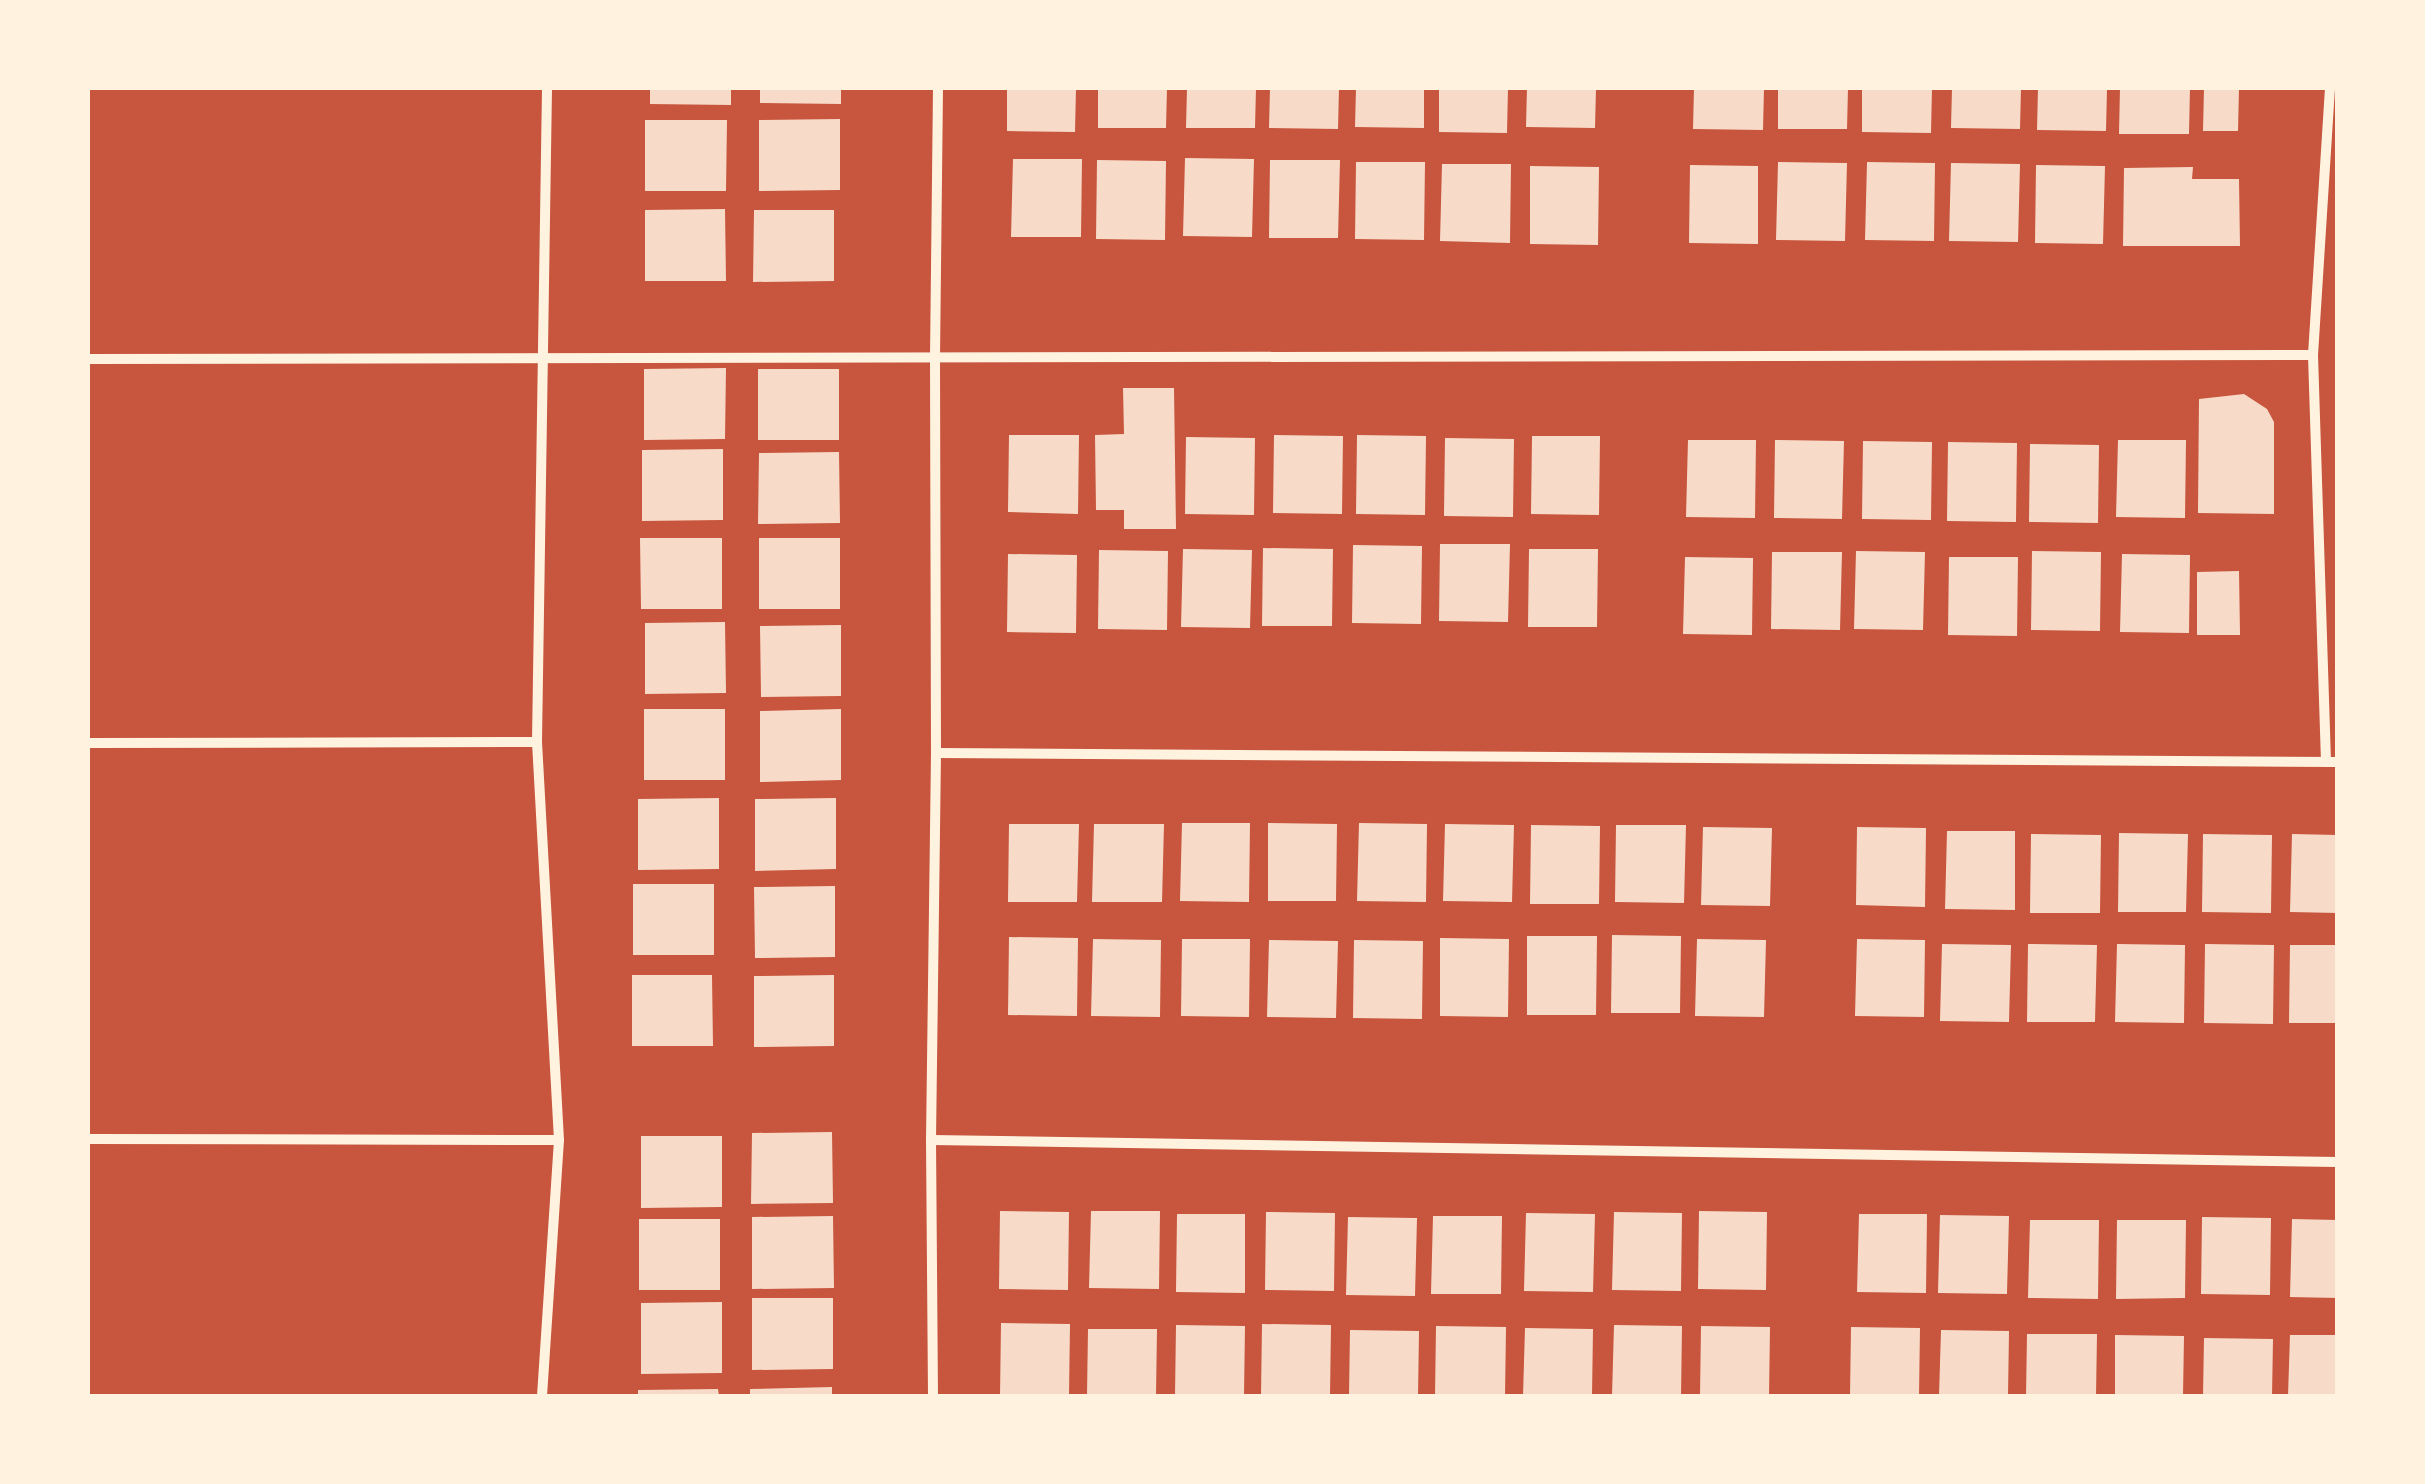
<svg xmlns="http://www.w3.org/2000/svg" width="2425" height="1484" viewBox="0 0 2425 1484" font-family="Cabin,sans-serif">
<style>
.building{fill:#f7dbc8}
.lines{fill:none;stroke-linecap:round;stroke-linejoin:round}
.minor{stroke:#fff3e0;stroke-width:10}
</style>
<rect width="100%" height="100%" fill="#c8553d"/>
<g class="building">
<polygon points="650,88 731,88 731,105 650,104"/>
<polygon points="760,88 841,88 841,104 760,103"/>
<polygon points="1007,88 1076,88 1075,132 1007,131"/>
<polygon points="1098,88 1167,88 1166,128 1098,128"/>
<polygon points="1187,88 1256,88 1255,128 1186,128"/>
<polygon points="1270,88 1339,88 1338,129 1269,128"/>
<polygon points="1356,88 1424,88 1424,128 1355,127"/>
<polygon points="1439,88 1508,88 1507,133 1439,132"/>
<polygon points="1527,88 1596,88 1595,128 1526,127"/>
<polygon points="1694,88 1764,88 1763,130 1693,129"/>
<polygon points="1778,88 1848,88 1847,129 1778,129"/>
<polygon points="1862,88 1932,88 1931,133 1862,132"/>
<polygon points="1952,88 2021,88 2020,129 1951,128"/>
<polygon points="2038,88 2107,88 2106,131 2037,130"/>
<polygon points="2120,88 2190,88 2189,134 2119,134"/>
<polygon points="2204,88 2239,88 2238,131 2203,131"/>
<polygon points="840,119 840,190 759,191 759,120"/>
<polygon points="645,120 727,120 726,191 645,191"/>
<polygon points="1185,158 1254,159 1252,237 1183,236"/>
<polygon points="1013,159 1082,159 1081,237 1011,237"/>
<polygon points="1097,160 1166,161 1165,240 1096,239"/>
<polygon points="1270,160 1340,160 1338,238 1269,238"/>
<polygon points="1356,162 1425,162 1424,240 1355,239"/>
<polygon points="1778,162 1847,163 1845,241 1776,240"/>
<polygon points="1867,162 1935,163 1934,241 1865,240"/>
<polygon points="1951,163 2020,164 2018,242 1949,241"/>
<polygon points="1442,164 1511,164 1510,243 1440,241"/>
<polygon points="1690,165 1758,166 1758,244 1689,243"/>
<polygon points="2036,165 2105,166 2103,244 2035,243"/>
<polygon points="1530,166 1599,167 1598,245 1530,244"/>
<polygon points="2193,167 2192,179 2239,179 2240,246 2123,246 2124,168"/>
<polygon points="725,209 726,281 645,281 645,210"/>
<polygon points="754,210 834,210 834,281 753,282"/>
<polygon points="726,368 725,439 644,440 644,369"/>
<rect x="758" y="369" width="81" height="71"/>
<polygon points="1123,388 1174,388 1176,529 1124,529 1124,510 1096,510 1095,435 1124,434"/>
<polygon points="2244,394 2267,409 2274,422 2274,514 2198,513 2199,399"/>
<polygon points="1009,435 1079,435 1078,514 1008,512"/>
<polygon points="1274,435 1343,436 1342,514 1273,513"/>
<polygon points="1357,435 1426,436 1425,515 1356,514"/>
<polygon points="1532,436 1600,436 1599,515 1531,514"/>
<polygon points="1186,437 1255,438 1254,515 1185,514"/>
<polygon points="1445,438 1514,439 1513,517 1444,516"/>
<polygon points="1688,440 1756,440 1755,518 1686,517"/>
<polygon points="1775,440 1844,441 1842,519 1774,518"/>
<polygon points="2118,440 2186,440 2185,518 2116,517"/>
<polygon points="1863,441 1932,442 1931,520 1862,519"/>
<polygon points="1948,442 2017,443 2016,522 1947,521"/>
<polygon points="2030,444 2099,445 2098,523 2029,522"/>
<polygon points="723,449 723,520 642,521 642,450"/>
<polygon points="839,452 840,523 758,524 759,453"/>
<polygon points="640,538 722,538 722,609 641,609"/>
<rect x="759" y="538" width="81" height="71"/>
<polygon points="1440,544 1510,544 1508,622 1439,621"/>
<polygon points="1353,545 1422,546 1421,624 1352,623"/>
<polygon points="1263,548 1333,549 1332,626 1262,626"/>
<polygon points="1183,549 1252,550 1250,628 1181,627"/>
<polygon points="1529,549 1598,549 1597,627 1528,627"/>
<polygon points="1099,550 1168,551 1167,630 1098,629"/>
<polygon points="1856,551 1925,552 1923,630 1854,629"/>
<polygon points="2032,551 2101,552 2100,631 2031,630"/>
<polygon points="1772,552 1842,552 1840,630 1771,629"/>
<polygon points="1008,554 1077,555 1076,633 1007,632"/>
<polygon points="2122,554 2190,555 2189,633 2120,632"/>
<polygon points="1685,557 1753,558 1752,635 1683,634"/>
<polygon points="1949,557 2018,557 2017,636 1948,635"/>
<polygon points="2239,571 2240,635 2197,635 2197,572"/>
<polygon points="725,622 726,693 645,694 645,623"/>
<polygon points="841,625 841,696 761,697 760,626"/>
<rect x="644" y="709" width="81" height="71"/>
<polygon points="841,709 841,780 760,782 760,711"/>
<polygon points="719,798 719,869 638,870 638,799"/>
<polygon points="836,798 836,869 755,871 755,799"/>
<polygon points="1182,823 1250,823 1249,902 1180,901"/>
<polygon points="1268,823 1337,824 1336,901 1268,901"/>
<polygon points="1359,823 1427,824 1426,902 1357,901"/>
<polygon points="1009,824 1079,824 1077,902 1008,902"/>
<polygon points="1094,824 1164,824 1162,902 1092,902"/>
<polygon points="1445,824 1514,825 1512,902 1443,901"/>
<polygon points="1531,825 1600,826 1599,904 1530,904"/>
<polygon points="1616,825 1686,825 1684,903 1615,902"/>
<polygon points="1703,827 1772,828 1770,906 1701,905"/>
<polygon points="1857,827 1926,828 1925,907 1856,905"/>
<polygon points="1947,831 2015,831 2015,910 1945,909"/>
<polygon points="2119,833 2188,834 2186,912 2118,912"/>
<polygon points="2031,834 2101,835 2100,913 2030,913"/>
<polygon points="2203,834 2272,835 2271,913 2202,912"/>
<polygon points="2292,834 2338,835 2338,913 2290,912"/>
<rect x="633" y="884" width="81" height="71"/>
<polygon points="835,886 835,957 755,958 754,887"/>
<polygon points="1612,935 1681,936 1680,1013 1611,1013"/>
<polygon points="1527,936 1597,936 1596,1015 1527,1015"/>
<polygon points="1009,937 1078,938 1077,1016 1008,1015"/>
<polygon points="1440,938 1509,939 1508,1017 1440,1016"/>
<polygon points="1093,939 1161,940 1160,1017 1091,1016"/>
<polygon points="1182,939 1250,939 1249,1017 1181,1016"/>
<polygon points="1697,939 1766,940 1764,1017 1695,1016"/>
<polygon points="1857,939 1925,940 1924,1017 1855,1016"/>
<polygon points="1269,940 1338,941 1336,1018 1267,1017"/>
<polygon points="1354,940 1423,941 1422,1019 1353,1018"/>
<polygon points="1942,944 2011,945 2009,1022 1940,1021"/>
<polygon points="2028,944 2097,945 2095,1022 2027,1022"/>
<polygon points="2117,944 2185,945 2184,1023 2115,1022"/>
<polygon points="2205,944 2274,945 2273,1024 2204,1023"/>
<polygon points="2290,945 2338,945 2338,1023 2289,1023"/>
<polygon points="632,975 712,975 713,1046 632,1046"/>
<polygon points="834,975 834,1046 754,1047 754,976"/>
<polygon points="832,1132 833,1203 751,1204 752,1133"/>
<polygon points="641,1136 722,1136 722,1207 641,1208"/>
<polygon points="1000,1211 1069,1212 1068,1290 999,1289"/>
<polygon points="1091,1211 1160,1211 1159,1289 1089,1288"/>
<polygon points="1699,1211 1767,1212 1766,1290 1698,1289"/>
<polygon points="1266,1212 1335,1213 1334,1291 1265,1290"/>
<polygon points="1614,1212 1682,1213 1681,1291 1612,1290"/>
<polygon points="1526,1213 1595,1214 1593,1292 1524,1291"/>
<polygon points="1177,1214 1245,1214 1245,1293 1176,1292"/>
<polygon points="1859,1214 1927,1214 1926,1293 1857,1292"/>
<polygon points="1940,1215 2009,1216 2007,1294 1938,1293"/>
<polygon points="833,1216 834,1288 752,1289 752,1217"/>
<polygon points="1433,1216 1502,1216 1501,1294 1431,1294"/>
<polygon points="1348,1217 1417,1218 1415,1296 1346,1295"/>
<polygon points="2202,1217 2271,1218 2270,1295 2201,1294"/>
<rect x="639" y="1219" width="81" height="71"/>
<polygon points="2292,1219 2338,1220 2338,1298 2290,1297"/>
<polygon points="2030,1220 2099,1220 2098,1299 2028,1298"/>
<polygon points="2117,1220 2186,1220 2185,1298 2116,1299"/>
<polygon points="752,1298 833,1298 833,1369 752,1370"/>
<polygon points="722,1302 722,1373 641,1374 641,1303"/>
<polygon points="1001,1323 1070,1324 1069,1396 1000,1396"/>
<polygon points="1262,1324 1331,1325 1330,1396 1261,1396"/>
<polygon points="1176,1325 1245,1326 1244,1396 1175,1396"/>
<polygon points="1614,1325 1682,1326 1681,1396 1612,1396"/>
<polygon points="1436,1326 1506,1327 1505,1396 1435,1396"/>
<polygon points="1701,1326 1770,1327 1769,1396 1700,1396"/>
<polygon points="1851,1327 1920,1328 1919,1396 1850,1396"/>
<polygon points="1525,1328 1593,1329 1592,1396 1523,1396"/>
<polygon points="1088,1329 1157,1329 1156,1396 1087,1396"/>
<polygon points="1350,1330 1419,1331 1418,1396 1349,1396"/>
<polygon points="1941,1330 2009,1331 2008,1396 1939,1396"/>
<polygon points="2027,1334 2097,1334 2096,1396 2026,1396"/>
<polygon points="2115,1335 2184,1336 2183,1396 2115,1396"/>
<polygon points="2290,1335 2338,1335 2338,1396 2288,1396"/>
<polygon points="2204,1338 2273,1339 2272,1396 2203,1396"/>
<polygon points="832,1387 832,1396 750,1396 750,1389"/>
<polygon points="718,1389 719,1396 638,1396 638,1390"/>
</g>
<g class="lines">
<g class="minor">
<polyline points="88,359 2313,355"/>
<polyline points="88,743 537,742"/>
<polyline points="936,753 2338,762"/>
<polyline points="2326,762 2313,355 2330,88"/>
<polyline points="88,1139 559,1140"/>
<polyline points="931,1140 2338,1162"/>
<polyline points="542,1396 559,1140 537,742 547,88"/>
<polyline points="933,1396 931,1140 936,753 935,358 938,88"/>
</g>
</g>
<rect width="2425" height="1484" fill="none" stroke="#fff3e0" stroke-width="180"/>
</svg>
